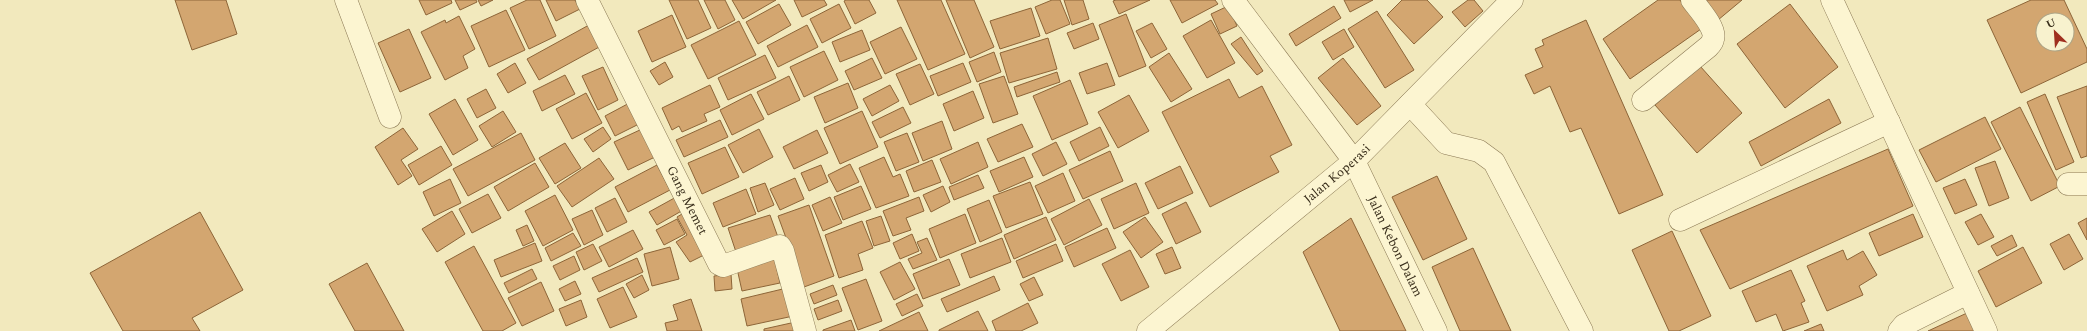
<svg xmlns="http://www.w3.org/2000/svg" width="2087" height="331" viewBox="0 0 2087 331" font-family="Spectral,serif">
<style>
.building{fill:#d3a670;stroke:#8d6538;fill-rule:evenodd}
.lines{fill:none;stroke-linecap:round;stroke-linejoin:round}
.minor-casing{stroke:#8b7955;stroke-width:23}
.minor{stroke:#fcf5d1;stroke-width:22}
.labels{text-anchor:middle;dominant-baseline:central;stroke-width:4;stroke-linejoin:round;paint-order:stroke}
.street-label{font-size:13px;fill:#392e1b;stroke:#f8f2ce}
</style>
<rect width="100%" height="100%" fill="#f2e9bd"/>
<g class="building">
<polygon points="175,0 226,0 237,34 192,50"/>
<polygon points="419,0 451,0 452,3 426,15"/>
<polygon points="455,0 476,0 477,2 460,10"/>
<polygon points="478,0 493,0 481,6"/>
<polygon points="527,0 540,0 556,36 529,49 510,8"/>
<polygon points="546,0 575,0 580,9 556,21"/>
<polygon points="669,0 698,0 711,28 687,39"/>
<polygon points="704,0 725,0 735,20 718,29"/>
<polygon points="732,0 776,0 743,19"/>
<polygon points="794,0 824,0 827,5 802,17"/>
<polygon points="846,0 869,0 876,13 855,24 844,1"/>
<polygon points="897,0 941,0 965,54 928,70"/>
<polygon points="946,0 974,0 994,47 970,58"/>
<polygon points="1052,0 1060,0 1070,24 1046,34 1035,7"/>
<polygon points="1064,0 1083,0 1089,19 1072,25"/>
<polygon points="1116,0 1150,0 1119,14 1113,1"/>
<polygon points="1170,0 1215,0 1218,4 1182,23"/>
<polygon points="1344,0 1373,0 1350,12"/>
<polygon points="1402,0 1427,0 1443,17 1414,44 1387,15"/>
<polygon points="1468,0 1474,0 1483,11 1465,27 1452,12"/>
<polygon points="1658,0 1680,0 1701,29 1630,79 1603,39"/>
<polygon points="1701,0 1742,0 1718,20"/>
<path d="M2031 0H2064L2087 49V62L2021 93 1987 20ZM2043 20H2067V44H2043Z"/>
<polygon points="779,4 791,25 758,44 746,22"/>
<polygon points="839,4 851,28 822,43 810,19"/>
<polygon points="1790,4 1838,67 1785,108 1737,44"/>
<polygon points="1228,6 1237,26 1220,34 1211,14"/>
<polygon points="1334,6 1341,18 1296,46 1289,34"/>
<polygon points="1031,8 1040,36 1000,49 990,21"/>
<polygon points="506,10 525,50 489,67 471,26"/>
<polygon points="1377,11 1414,70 1385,88 1348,29"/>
<polygon points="1126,14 1146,66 1119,77 1099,25"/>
<polygon points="672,15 686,47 652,62 638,31"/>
<polygon points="459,16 475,49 463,56 468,68 445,80 421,32 445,20 446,23"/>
<polygon points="1211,20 1235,63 1207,78 1183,36"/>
<polygon points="1586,20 1663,195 1619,214 1581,128 1570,132 1550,86 1534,94 1525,75 1543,67 1535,49 1544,45 1542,40"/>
<polygon points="739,21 756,55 708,79 691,45"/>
<polygon points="1093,23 1099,39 1074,49 1067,33"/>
<polygon points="1152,23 1167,49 1151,58 1136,31"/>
<polygon points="589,25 601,46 539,80 527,59"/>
<polygon points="807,25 818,47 778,67 767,46"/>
<polygon points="901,27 917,59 885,74 870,42"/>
<polygon points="409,29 431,78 400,92 378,43"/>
<polygon points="1344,29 1354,47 1333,60 1322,42"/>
<polygon points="862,30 870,50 840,62 832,42"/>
<polygon points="1241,37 1263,71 1257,75 1231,44"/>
<polygon points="1048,38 1057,69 1009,83 1000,53"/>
<polygon points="824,51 838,80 804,97 790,67"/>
<polygon points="994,52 1001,72 977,82 969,62"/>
<polygon points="1169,53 1192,89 1171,102 1149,67"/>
<polygon points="765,55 776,78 728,100 718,78"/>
<polygon points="872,58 882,78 854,90 845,71"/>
<polygon points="1343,58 1381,106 1357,125 1318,78"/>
<polygon points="665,62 673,77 659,85 650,71"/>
<polygon points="515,63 526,83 508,93 497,74"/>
<polygon points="963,63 971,82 938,96 930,76"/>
<polygon points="1107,63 1115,85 1087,94 1079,73"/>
<polygon points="920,64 934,94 910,105 896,74"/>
<polygon points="1700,66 1742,113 1697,153 1655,105"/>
<polygon points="603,67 618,100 598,110 582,76"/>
<polygon points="1057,72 1060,82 1017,97 1014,87"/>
<polygon points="565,75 575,94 542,111 533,91"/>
<polygon points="789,76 800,100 768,115 757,92"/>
<polygon points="1004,76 1018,114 993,123 979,84"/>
<polygon points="1229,79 1239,98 1262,86 1292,145 1270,156 1279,172 1210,207 1162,112"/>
<polygon points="1070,80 1088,124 1052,140 1033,96"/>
<polygon points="848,83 858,108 825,123 814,97"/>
<polygon points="710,85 720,107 704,114 707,121 682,132 679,126 672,130 662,108"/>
<polygon points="890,85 899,101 872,116 863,99"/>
<polygon points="2087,86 2087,156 2081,158 2057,97"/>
<polygon points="486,89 496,108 477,118 467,99"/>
<polygon points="973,91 984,118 954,131 943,104"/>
<polygon points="586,93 602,123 572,139 556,109"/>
<polygon points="751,94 764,119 732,135 720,110"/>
<polygon points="2045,94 2074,162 2056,170 2027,102"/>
<polygon points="1129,95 1149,131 1118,148 1098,112"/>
<polygon points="455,99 478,140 453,155 429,114"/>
<polygon points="1829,99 1841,123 1761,166 1749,142"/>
<polygon points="635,100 645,121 615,136 605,116"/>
<polygon points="903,107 911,123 880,138 872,122"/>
<polygon points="2020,107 2060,186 2031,201 1991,122"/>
<polygon points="503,111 516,132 492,147 479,126"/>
<polygon points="862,111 878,147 840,164 824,128"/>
<polygon points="1985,117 2001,149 1936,182 1919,150"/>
<polygon points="720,120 728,137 684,157 676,140"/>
<polygon points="942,121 952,149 923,161 912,133"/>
<polygon points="1022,124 1033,147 998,162 987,139"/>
<polygon points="603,127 611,139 593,152 584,139"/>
<polygon points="1100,127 1109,146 1079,161 1070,142"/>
<polygon points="403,128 418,149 401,160 412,176 398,185 375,147"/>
<polygon points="642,129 655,157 628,170 614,142"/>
<polygon points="759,129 773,157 743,173 728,145"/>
<polygon points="817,130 828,153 794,169 783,147"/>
<polygon points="521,133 535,160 468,196 453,169"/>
<polygon points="907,133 919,162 896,171 884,142"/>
<polygon points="978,142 988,167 951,184 940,159"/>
<polygon points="1056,142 1067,164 1043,176 1032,154"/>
<polygon points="565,143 581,168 555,184 539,158"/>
<polygon points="441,146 452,165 419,185 408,165"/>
<polygon points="725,147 739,177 702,194 688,163"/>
<polygon points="1888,149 1913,206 1730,289 1700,230"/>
<polygon points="1110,151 1123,181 1083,199 1069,170"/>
<polygon points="884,157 893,177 900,174 909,196 876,208 859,168"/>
<polygon points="1024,157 1033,177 999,192 990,171"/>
<polygon points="599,158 614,179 572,207 557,186"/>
<polygon points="932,160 941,182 914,192 906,171"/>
<polygon points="1995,161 2009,198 1989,206 1975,168"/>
<polygon points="535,163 549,187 508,211 494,187"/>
<polygon points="850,164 859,182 837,192 828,175"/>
<polygon points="657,165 670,190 628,212 615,187"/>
<polygon points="821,165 828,182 809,191 801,173"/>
<polygon points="1180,166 1193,193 1158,209 1145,183"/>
<polygon points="1063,173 1075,201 1048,213 1035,186"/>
<polygon points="978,175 984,188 954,200 949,187"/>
<polygon points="1437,176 1467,239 1423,260 1392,197"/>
<polygon points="795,178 804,199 780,210 770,189"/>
<polygon points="450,179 461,203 434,216 423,192"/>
<polygon points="1965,179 1977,205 1955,214 1943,188"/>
<polygon points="1030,182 1043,214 1006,228 993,196"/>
<polygon points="765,183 774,205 758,212 750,188"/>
<polygon points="1136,183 1149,213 1114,229 1101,199"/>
<polygon points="861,186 871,209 843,220 834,197"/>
<polygon points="943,186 950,202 931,212 923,195"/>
<polygon points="746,189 756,214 723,227 713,203"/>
<polygon points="488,194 501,218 472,233 459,209"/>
<polygon points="555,195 573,230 543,246 525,211"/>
<polygon points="678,196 685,209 657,225 649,212"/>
<polygon points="830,197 842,223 823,231 812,205"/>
<polygon points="919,197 924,211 906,218 911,230 893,236 883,211"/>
<polygon points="615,198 627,222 607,232 595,208"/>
<polygon points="1089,199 1102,225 1064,245 1051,219"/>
<polygon points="989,200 1002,232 980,242 967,209"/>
<polygon points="1186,202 1201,232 1176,244 1162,214"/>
<polygon points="809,205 834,276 804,287 778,216"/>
<polygon points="592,210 603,235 584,245 572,219"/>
<polygon points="452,211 465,234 437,252 422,229"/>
<polygon points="687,211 706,254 690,262 676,242 687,235 677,217"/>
<polygon points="200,212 243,290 192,318 200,331 123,331 90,273"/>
<polygon points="965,214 976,243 940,258 929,229"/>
<polygon points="1913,214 1923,237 1879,256 1869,233"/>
<polygon points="1981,214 1994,237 1978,245 1965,222"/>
<polygon points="770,215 779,240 736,252 728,228"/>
<polygon points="881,216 890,241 874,246 866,221"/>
<polygon points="1046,217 1056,240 1014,259 1004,235"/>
<polygon points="1145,217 1163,242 1141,258 1123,232"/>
<polygon points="1351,218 1406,331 1340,331 1303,252"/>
<polygon points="2087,218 2087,240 2078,223"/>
<polygon points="677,219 685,234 664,245 656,230"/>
<polygon points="862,221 873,248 858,254 863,270 839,278 825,235"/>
<polygon points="527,225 534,241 523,246 516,230"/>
<polygon points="1107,228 1116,248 1074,267 1065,247"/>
<polygon points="633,230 643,249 609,267 599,247"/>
<polygon points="1672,231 1711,316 1679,331 1669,331 1632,250"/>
<polygon points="573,233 581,246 551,261 545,248"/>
<polygon points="912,234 919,251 900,259 893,243"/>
<polygon points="2069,234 2083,259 2064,270 2050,244"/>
<polygon points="2012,235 2017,246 1997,256 1991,246"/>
<polygon points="927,238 937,260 913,269 908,259 922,253 917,242"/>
<polygon points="1002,238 1011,262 970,278 961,254"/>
<polygon points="535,243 542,261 501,277 494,260"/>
<polygon points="593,244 602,261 584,270 576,252"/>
<polygon points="1056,244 1063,261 1023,278 1016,261"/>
<polygon points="474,246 516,323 502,331 483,331 445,262"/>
<polygon points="670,247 679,279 652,286 644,254"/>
<polygon points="1172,247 1181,268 1165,274 1156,254"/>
<polygon points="2023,247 2042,283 1996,307 1978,271"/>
<polygon points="1473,248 1511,331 1460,331 1432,267"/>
<polygon points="1130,250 1149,287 1121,301 1102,264"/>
<polygon points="1843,250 1847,260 1863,251 1877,275 1859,286 1863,295 1827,311 1807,266"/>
<polygon points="574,256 580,270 560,280 553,266"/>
<polygon points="774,256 780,283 742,291 736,264"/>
<polygon points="637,258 643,272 599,292 592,278"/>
<polygon points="949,259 960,285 923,299 913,274"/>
<polygon points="900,262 915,289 894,300 880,272"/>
<polygon points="367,263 404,331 355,331 329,284"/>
<polygon points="532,269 537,279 509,293 504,283"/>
<polygon points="1791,270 1805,301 1801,303 1809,322 1783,331 1776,314 1756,322 1742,291"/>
<polygon points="731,274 732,289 715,291 714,276"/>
<polygon points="642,275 649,290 634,298 626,284"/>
<polygon points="994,276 1000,290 947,312 941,299"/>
<polygon points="1034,277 1043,295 1029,301 1020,284"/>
<polygon points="866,279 882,321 858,330 842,288"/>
<polygon points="575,281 581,294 565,301 559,289"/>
<polygon points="541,282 554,311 522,326 508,298"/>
<polygon points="833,285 837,295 814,304 810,294"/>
<polygon points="623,287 637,317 610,328 597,299"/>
<polygon points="791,287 798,315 747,326 741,299"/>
<polygon points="917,294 923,306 902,316 896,304"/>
<polygon points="691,299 702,331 667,331 665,323 678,320 673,305"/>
<polygon points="581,300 587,317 566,326 559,309"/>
<polygon points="838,300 842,311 818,320 814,309"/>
<polygon points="1028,303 1038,323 1021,331 996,331 992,321"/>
<polygon points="978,311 988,331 939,331 939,330"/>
<polygon points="919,312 928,331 879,331"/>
<polygon points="1967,313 1975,331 1928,331"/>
<polygon points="851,320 855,331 823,331 823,330"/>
<polygon points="800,321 803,331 764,331 764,329"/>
<polygon points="1821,324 1824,331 1804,331"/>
</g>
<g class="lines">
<defs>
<g id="minor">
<polyline points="346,0 390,117"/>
<path id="s1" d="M587 0 719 264 723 266 780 246 783 251 805 331"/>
<path id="s2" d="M1233 0 1354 161 1436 331"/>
<polyline points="1832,0 1986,331"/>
<path d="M1643 100 1708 47C1710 45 1713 42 1713 39 1717 29 1698 8 1692 0"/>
<polyline points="1410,104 1446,143 1479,151 1494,162 1582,331"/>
<polyline points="2068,184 2087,184"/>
<polyline points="1680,220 1889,122"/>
<path id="s3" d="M1148 331 1354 161 1512 0"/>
<polyline points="1899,331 1904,325 1968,293"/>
</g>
</defs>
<use href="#minor" class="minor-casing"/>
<use href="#minor" class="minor"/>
</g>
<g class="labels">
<g class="street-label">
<text stroke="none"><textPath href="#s3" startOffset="246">Jalan Koperasi</textPath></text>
<text stroke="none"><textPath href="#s1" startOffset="224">Gang Memet</textPath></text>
<text stroke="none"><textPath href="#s2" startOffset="296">Jalan Kebon Dalam</textPath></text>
</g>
</g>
<g transform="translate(2055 32) rotate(335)"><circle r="19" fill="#f8f2ce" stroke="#aca486"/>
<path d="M0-3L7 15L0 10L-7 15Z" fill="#a0301f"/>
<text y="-6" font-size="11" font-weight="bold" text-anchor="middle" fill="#392e1b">U</text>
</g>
</svg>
